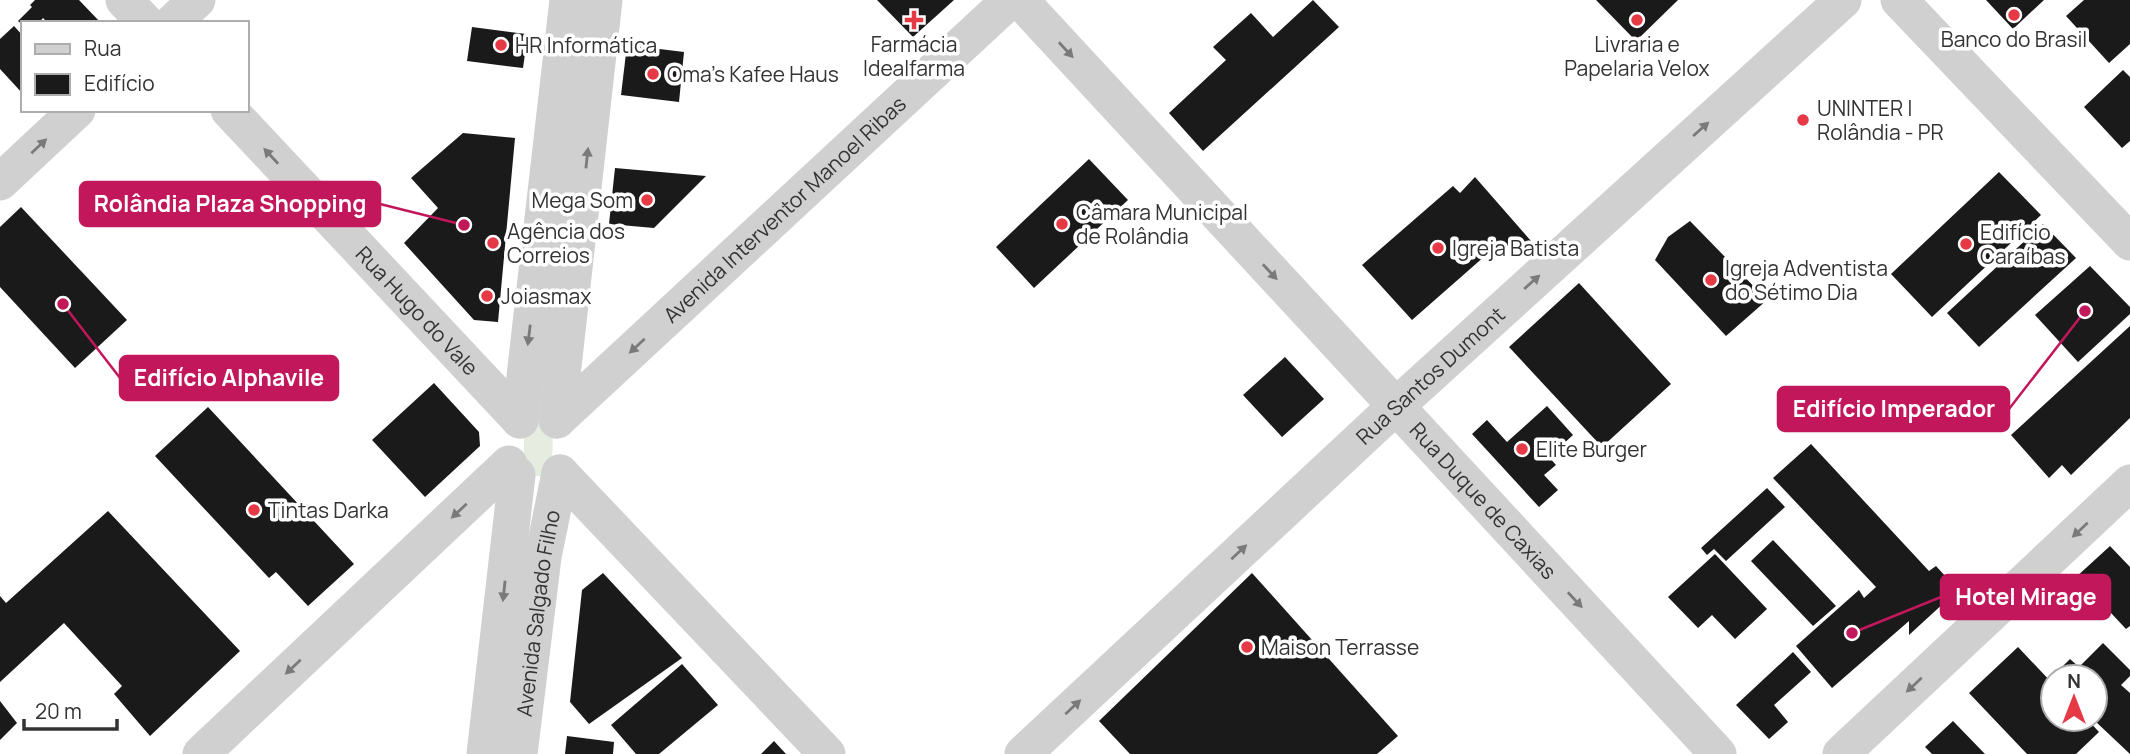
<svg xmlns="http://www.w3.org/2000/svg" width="2130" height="754" viewBox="0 0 2130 754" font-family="Manrope,sans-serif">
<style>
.green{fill:#e6ecdf}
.building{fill:#1a1a1a}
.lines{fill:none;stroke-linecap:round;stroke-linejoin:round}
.minor{stroke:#d0d0d0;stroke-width:37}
.oneway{fill:#7a7a7a}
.poi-dot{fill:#e63946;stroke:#fff;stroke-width:2.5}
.labels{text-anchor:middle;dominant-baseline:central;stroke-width:7;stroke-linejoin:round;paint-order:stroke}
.poi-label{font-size:21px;fill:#333;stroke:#fff;text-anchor:start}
.street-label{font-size:21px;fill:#333;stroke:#fff}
.leader{fill:none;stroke:#c2185b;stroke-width:2.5}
.callout-dot{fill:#c2185b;stroke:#fff;stroke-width:2.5}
.callout{fill:#c2185b;stroke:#c2185b;stroke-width:2.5}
.callout-label{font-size:23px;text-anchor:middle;font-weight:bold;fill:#fff}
</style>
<rect width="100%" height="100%" fill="#fff"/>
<polygon class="green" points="538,422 544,422 553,432 552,467 544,476 531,476 524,467 524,434"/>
<g class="building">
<polygon points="35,0 79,0 101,23 48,23 43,18 39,23 23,23 23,25 18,21 32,7 30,5"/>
<polygon points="877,0 954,0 913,37"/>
<polygon points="1313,0 1339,27 1203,151 1169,113 1226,60 1213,47 1251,13 1273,37"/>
<polygon points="1596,0 1678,0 1636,41"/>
<polygon points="1986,0 2044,0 2013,29"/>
<polygon points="2084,0 2130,0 2130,44 2109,63 2066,16"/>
<polygon points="14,26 23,36 23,94 0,69 0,39"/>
<polygon points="472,27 534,35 533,55 525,54 523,68 467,61"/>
<polygon points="627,45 684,52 679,102 621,95"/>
<polygon points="2123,70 2130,77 2130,141 2122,148 2084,107"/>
<polygon points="463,133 515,138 498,322 474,320 404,243 438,208 411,178"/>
<polygon points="1089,159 1128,200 1034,288 996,247"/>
<polygon points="615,168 706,176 654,228 609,224"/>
<polygon points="1999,172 2041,215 1932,317 1891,274"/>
<polygon points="1475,177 1531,241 1514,254 1502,241 1412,320 1362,265 1453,186 1460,193"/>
<polygon points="21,207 127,320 75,368 0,287 0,227"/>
<polygon points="1690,221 1767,300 1726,336 1655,260 1668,237"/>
<polygon points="2043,224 2076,258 1979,347 1947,313"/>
<polygon points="2090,266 2130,307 2130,314 2078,362 2035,315"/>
<polygon points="1579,283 1671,384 1602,447 1509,347"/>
<polygon points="2130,326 2130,418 2071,475 2062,465 2049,478 2011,435"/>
<polygon points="1285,357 1324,399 1282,437 1243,395"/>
<polygon points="434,383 479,432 480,446 425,497 372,440"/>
<polygon points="1547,406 1573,435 1549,457 1556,465 1544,475 1558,490 1539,507 1472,434 1487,420 1507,442"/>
<polygon points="208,407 354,564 308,606 276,572 269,578 155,456"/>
<polygon points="1811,444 1929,571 1936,566 1958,590 1909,635 1909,621 1832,688 1796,646 1859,590 1864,598 1876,587 1773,478"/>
<polygon points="1767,488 1785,507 1726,561 1714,549 1707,555 1701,548"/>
<polygon points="108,511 240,651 150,736 114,694 122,686 64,623 0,682 0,596 6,603"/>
<polygon points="1773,540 1836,606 1813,626 1751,561"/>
<polygon points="2110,546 2130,567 2130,626 2126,629 2096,597 2082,609 2063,589"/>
<polygon points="1715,554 1767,609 1735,639 1712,615 1698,628 1668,597"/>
<polygon points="603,573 682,658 589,724 570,702 582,590"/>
<polygon points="1252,573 1398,736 1377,754 1130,754 1099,721"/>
<polygon points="2103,643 2130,670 2130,676 2121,685 2130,693 2130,754 2095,721 2095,677 2052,677 2070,659 2079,667"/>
<polygon points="2018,647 2053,684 2053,719 2087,719 2099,732 2076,754 2027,754 1969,693"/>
<polygon points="1793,652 1811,672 1774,705 1788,722 1769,739 1736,705"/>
<polygon points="682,664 718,705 659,754 636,754 611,725"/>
<polygon points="0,701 17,723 0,740"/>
<polygon points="1953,721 1985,754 1932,754 1925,747"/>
<polygon points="567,736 614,742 613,754 565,754"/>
<polygon points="774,741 786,754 761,754"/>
</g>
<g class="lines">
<g class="minor">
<polyline points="124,0 146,23"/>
<path id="s1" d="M1020 0 1718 754"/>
<polyline points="1899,0 2130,242"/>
<polyline points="172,23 197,0"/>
<path id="s2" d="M229 110 520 420"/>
<polyline points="0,182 77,110"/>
<polyline points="520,420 568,0"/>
<path id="s3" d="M557 420 1010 0"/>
<polyline points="557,420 604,0"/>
<polyline points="560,473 827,754"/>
<polyline points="201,754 509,464"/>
<polyline points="485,754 517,475"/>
<path id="s4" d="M519 754 543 557 560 473"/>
<path id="s5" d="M1023 754 1395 407 1843 0"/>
<polyline points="1841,754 2130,483"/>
</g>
</g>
<defs><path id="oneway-solid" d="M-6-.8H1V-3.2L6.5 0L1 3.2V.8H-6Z" transform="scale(1.75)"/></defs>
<g class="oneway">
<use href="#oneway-solid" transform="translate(1066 50) rotate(47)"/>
<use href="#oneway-solid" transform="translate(1701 129) rotate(-42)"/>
<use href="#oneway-solid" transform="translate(39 146) rotate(-43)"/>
<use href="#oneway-solid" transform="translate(271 156) rotate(-133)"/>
<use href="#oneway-solid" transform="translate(587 158) rotate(-84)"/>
<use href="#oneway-solid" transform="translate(1270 272) rotate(47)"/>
<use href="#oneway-solid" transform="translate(1532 282) rotate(-42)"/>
<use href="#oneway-solid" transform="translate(529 335) rotate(97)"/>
<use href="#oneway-solid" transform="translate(637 346) rotate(137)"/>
<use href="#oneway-solid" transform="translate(459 511) rotate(137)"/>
<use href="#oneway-solid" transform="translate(2080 530) rotate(137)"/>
<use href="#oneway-solid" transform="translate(1239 552) rotate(-43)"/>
<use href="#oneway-solid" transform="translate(504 591) rotate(96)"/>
<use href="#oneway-solid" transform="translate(1575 600) rotate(47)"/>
<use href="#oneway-solid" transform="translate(293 667) rotate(137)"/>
<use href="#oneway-solid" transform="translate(1914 685) rotate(137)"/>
<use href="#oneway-solid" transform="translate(1073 707) rotate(-43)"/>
</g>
<g class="poi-dot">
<circle cx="2014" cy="15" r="7"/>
<path d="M910.5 9.5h7v7h7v7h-7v7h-7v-7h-7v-7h7z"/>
<circle cx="1637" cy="20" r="7"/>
<circle cx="501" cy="45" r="7"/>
<circle cx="653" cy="74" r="7"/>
<circle cx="1803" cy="120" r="7"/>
<circle cx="647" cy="200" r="7"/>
<circle cx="1062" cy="224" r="7"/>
<circle cx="493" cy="243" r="7"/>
<circle cx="1966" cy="244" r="7"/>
<circle cx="1438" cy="248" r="7"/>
<circle cx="1711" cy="280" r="7"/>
<circle cx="487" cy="296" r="7"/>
<circle cx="1522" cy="449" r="7"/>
<circle cx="254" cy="510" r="7"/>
<circle cx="1247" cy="647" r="7"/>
</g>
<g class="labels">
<g class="poi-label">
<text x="2014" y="39" text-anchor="middle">Banco do Brasil</text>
<text x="914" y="44" text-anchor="middle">Farmácia<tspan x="914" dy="24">Idealfarma</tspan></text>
<text x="1637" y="44" text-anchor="middle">Livraria e<tspan x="1637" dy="24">Papelaria Velox</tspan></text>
<text x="515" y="45">HR Informática</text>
<text x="667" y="74">Oma's Kafee Haus</text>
<text x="1817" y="108">UNINTER |<tspan x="1817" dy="24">Rolândia - PR</tspan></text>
<text x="633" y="200" text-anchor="end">Mega Som</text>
<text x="1076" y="212">Câmara Municipal<tspan x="1076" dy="24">de Rolândia</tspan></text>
<text x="507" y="231">Agência dos<tspan x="507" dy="24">Correios</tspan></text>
<text x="1980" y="232">Edifício<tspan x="1980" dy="24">Caraíbas</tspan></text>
<text x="1452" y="248">Igreja Batista</text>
<text x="1725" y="268">Igreja Adventista<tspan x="1725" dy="24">do Sétimo Dia</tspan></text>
<text x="501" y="296">Joiasmax</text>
<text x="1536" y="449">Elite Burger</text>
<text x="268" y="510">Tintas Darka</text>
<text x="1261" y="647">Maison Terrasse</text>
</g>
<g class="street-label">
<text stroke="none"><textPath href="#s3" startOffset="310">Avenida Interventor Manoel Ribas</textPath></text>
<text stroke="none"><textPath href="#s2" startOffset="275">Rua Hugo do Vale</textPath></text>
<text stroke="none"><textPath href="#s5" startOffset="556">Rua Santos Dumont</textPath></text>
<text stroke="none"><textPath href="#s1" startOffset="682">Rua Duque de Caxias</textPath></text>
<text stroke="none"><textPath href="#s4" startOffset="142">Avenida Salgado Filho</textPath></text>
</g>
</g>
<path class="leader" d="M464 225L380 204M63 304L120 378M2085 311L2009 409M1852 633L1941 597"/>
<g class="callout-dot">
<circle cx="464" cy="225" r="7"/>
<circle cx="63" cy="304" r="7"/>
<circle cx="2085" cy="311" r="7"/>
<circle cx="1852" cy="633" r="7"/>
</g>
<g class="callout">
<rect x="80" y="182" width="300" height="44" rx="7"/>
<rect x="120" y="356" width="218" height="44" rx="7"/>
<rect x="1778" y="387" width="231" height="44" rx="7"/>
<rect x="1941" y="575" width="169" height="44" rx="7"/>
</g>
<g class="callout-label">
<text x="230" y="212">Rolândia Plaza Shopping</text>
<text x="229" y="386">Edifício Alphavile</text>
<text x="1894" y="417">Edifício Imperador</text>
<text x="2026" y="605">Hotel Mirage</text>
</g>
<rect x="21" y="21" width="228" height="91" fill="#ffffff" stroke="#adadad" stroke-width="2"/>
<rect x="35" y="44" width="35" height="10" fill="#d0d0d0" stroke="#adadad" stroke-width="2"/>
<text x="84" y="56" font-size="21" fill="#333333">Rua</text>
<rect x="35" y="74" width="35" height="21" fill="#1a1a1a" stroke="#adadad" stroke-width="2"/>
<text x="84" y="91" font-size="21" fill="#333333">Edifício</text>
<g transform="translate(2074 698)"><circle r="33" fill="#ffffff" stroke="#adadad" stroke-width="2"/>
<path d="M0-5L12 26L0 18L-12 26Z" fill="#e63946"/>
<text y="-10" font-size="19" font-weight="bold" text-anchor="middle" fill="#333333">N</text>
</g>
<path d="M24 719v10h93v-10" fill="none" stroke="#333333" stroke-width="3.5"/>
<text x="35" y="719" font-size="21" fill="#333333" stroke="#ffffff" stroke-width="5" paint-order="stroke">20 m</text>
</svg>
